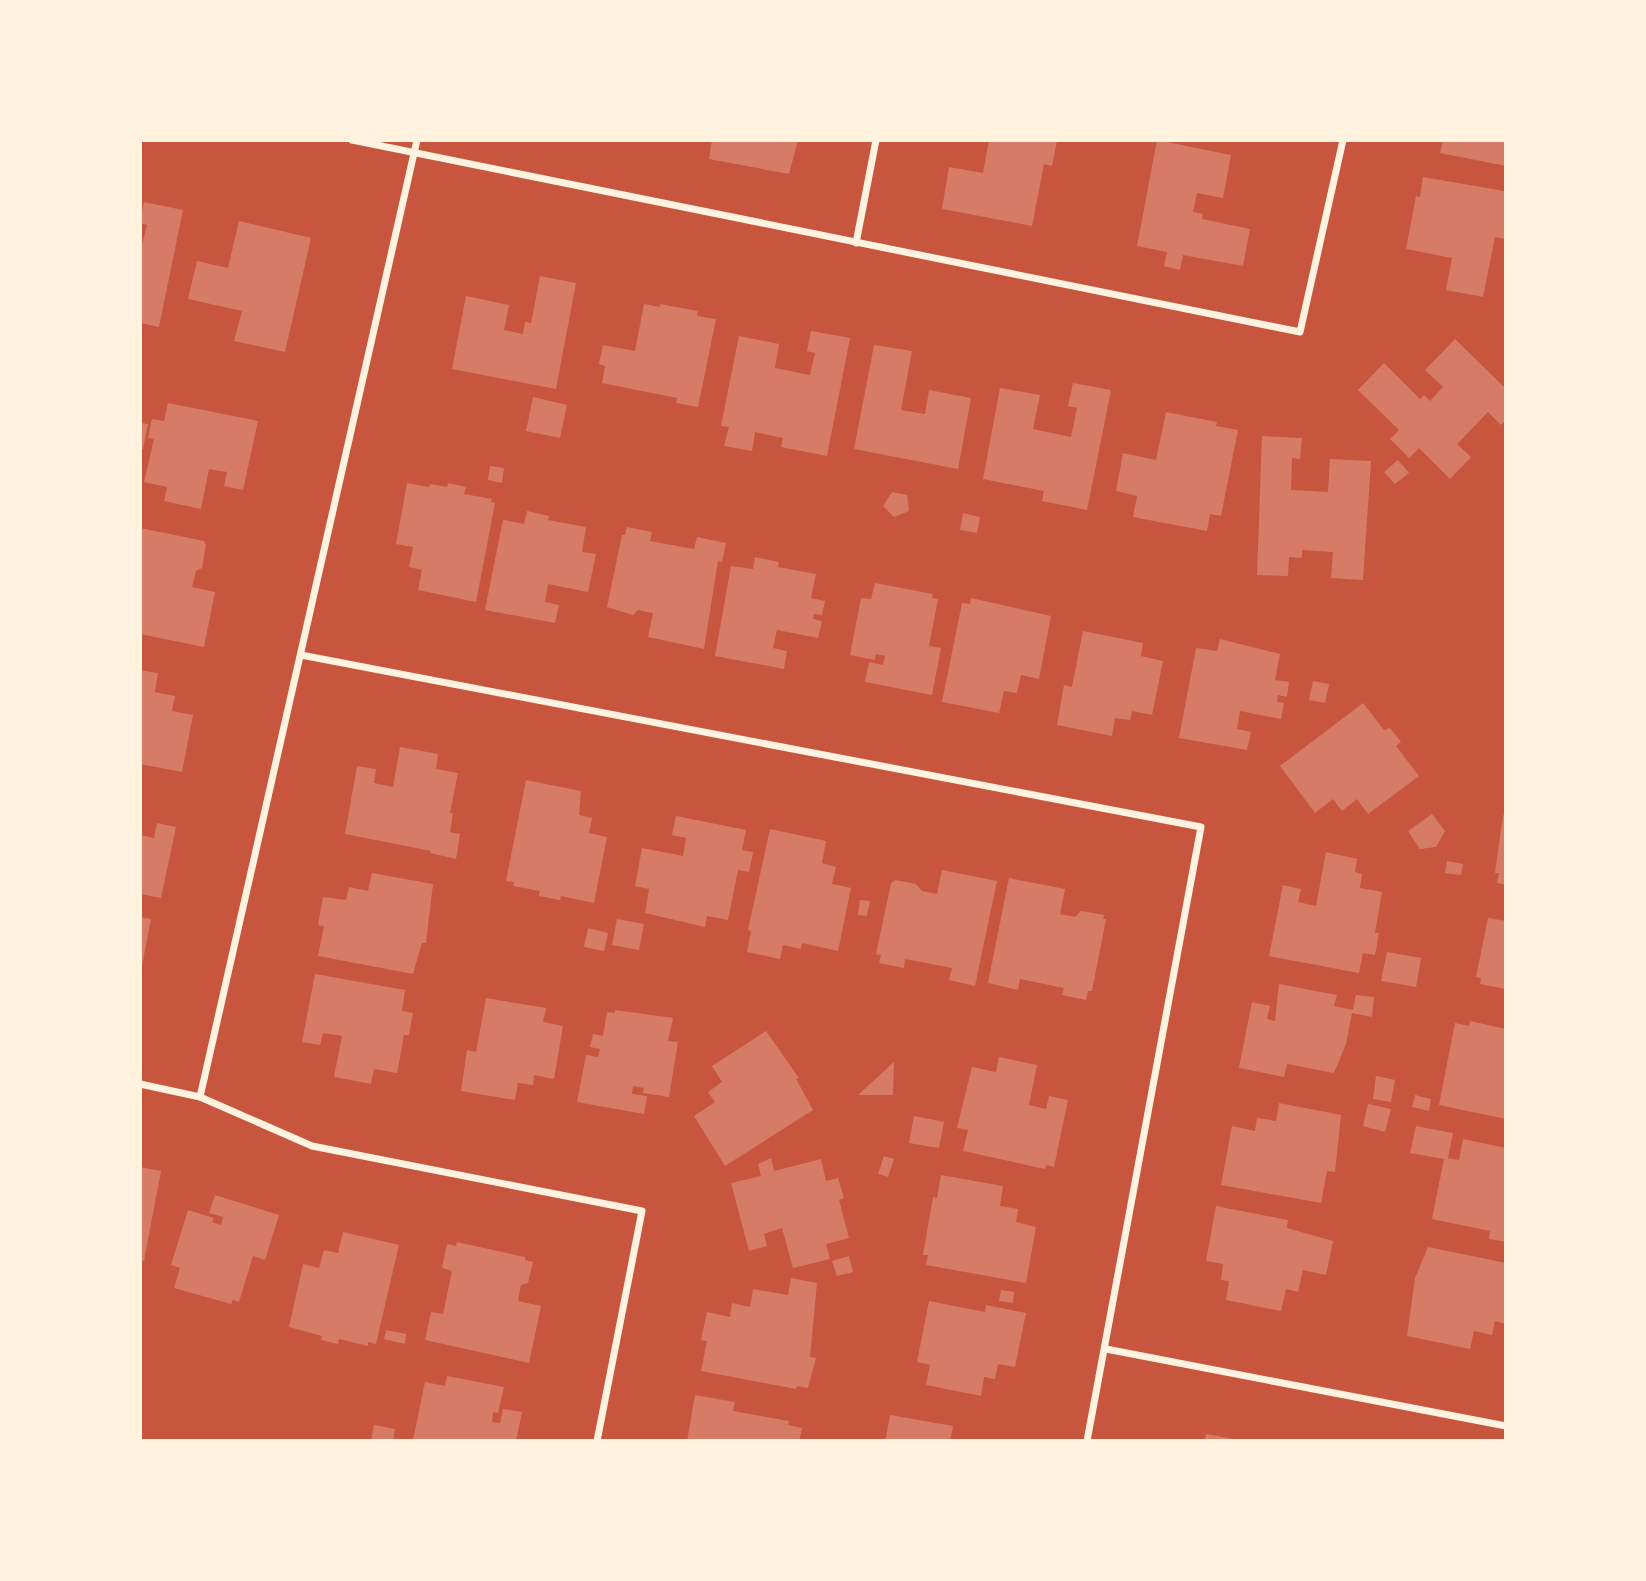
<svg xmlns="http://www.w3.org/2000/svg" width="1646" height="1581" viewBox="0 0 1646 1581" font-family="Cabin,sans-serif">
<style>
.building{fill:#d67c66}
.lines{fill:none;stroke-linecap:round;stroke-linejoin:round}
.minor{stroke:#fff3e0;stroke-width:7}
</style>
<rect width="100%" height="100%" fill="#c8553d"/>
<g class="building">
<polygon points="712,140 798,140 789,174 709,159"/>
<polygon points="989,140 1057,140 1052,166 1044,164 1032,226 942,209 949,167 983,173"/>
<polygon points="1157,140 1231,155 1223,198 1197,193 1193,212 1203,214 1202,219 1250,229 1243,266 1183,255 1180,270 1164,266 1167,252 1137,246"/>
<polygon points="1443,140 1506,140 1506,166 1440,153"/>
<polygon points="1423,177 1504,191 1506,239 1495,237 1483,297 1446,290 1452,258 1406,249 1416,196 1420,197"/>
<polygon points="144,202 183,210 159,327 140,323 140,252 147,225 140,223"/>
<polygon points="239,221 311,238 285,352 234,341 242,311 188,299 197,261 228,268"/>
<polygon points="540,276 576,283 556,389 452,369 466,296 509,305 504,330 523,334 525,322 531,323"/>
<polygon points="644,304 660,307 660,304 698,311 697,316 716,319 698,407 676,403 677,398 602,383 605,366 599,364 603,345 635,351"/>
<polygon points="811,331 850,338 827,456 781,447 783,438 755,432 752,451 724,446 729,427 721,426 739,336 779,344 775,368 810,375 815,353 807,351"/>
<polygon points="1455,339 1506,389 1506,419 1501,425 1488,412 1457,444 1471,457 1450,479 1419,448 1409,458 1390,439 1399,430 1358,390 1384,363 1420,399 1424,395 1430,401 1443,387 1425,370"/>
<polygon points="874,345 912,351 901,410 925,414 929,390 971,398 958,469 854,449"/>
<polygon points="1073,383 1111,390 1087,510 1042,501 1044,491 983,479 1000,388 1040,395 1033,429 1071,437 1077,408 1068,406"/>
<polygon points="533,397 567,405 560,438 526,431"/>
<polygon points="168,403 258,421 243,490 224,486 227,472 209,469 201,509 164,501 167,487 144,482 154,439 148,438 152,419 164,421"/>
<polygon points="1166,412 1217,422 1216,426 1238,430 1221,516 1210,514 1207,531 1133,517 1137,496 1116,491 1123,453 1156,460"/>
<polygon points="140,423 148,424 143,449 140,449"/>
<polygon points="1262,436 1302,438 1300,459 1292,458 1291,490 1328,492 1330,459 1371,461 1363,580 1331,578 1333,552 1302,550 1302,558 1289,557 1288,576 1257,575"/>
<polygon points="1398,460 1409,473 1395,484 1384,472"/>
<polygon points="490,466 504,468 502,483 488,480"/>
<polygon points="407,483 429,487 430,484 447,487 448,483 466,487 464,494 492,499 491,502 495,503 476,602 418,590 422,570 409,567 413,547 396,544"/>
<polygon points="892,492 907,495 909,511 894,517 883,506"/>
<polygon points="527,511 549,516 548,520 586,527 582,552 596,554 588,592 548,584 545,602 559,605 555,623 485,610 503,520 524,524"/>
<polygon points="963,513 980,517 977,533 960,530"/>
<polygon points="627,527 652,532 650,541 694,549 697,537 726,543 722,562 718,561 704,649 648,637 653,613 638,610 633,615 607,607 622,535 625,535"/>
<polygon points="140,528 204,541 206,545 202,568 196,571 192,587 215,592 204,647 140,634"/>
<polygon points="755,557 779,562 778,567 816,574 811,598 825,601 822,615 814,614 813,619 822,621 818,638 777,630 773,648 787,651 784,669 715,656 731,566 753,569"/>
<polygon points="875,583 933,594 932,598 938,599 929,646 941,648 932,695 865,682 869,662 883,665 885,656 876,654 875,660 850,655 861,598 871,599"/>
<polygon points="971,598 1051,616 1039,679 1021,675 1017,693 1004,691 999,713 942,702 962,603 970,604"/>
<polygon points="1083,631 1143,643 1141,656 1163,661 1152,715 1132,711 1130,720 1115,718 1112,736 1057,725 1064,685 1072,687"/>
<polygon points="1220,639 1280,654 1275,680 1289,682 1287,697 1278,695 1277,702 1284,703 1281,719 1240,711 1237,729 1251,732 1247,750 1179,738 1196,648 1217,651"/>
<polygon points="140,670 158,673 155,692 175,696 172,711 193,715 182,772 140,764"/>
<polygon points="1313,681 1329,684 1325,703 1309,700"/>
<polygon points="1363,703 1384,730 1390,728 1401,742 1396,746 1419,776 1368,814 1357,799 1342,811 1333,799 1315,813 1280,766"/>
<polygon points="400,747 438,754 436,769 458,773 450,813 453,813 450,832 460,834 456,859 430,853 431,851 345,834 357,766 376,769 374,783 393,787"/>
<polygon points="526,780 581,791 579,815 592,818 589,833 607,837 594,903 561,896 560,900 539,896 540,891 513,886 514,882 506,881"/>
<polygon points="1432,814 1445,831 1436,847 1420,849 1408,831"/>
<polygon points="1503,815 1506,816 1506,885 1497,883 1499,873 1495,873"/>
<polygon points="676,816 746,830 742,850 753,852 749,872 738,870 728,920 707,916 705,927 645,913 649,889 635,886 642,848 683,856 686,838 672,835"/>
<polygon points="157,823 176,827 161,898 140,894 140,835 154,838"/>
<polygon points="770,829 826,841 822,863 836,867 832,884 851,888 838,951 802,943 801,949 783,945 780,959 747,952 751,931 748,930"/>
<polygon points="1326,852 1357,859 1355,872 1362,874 1360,888 1382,892 1375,933 1379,933 1375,955 1363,953 1359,973 1269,956 1283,885 1301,889 1298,902 1316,906"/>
<polygon points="1447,861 1463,864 1461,875 1445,873"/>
<polygon points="942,870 997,881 975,986 949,980 952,968 905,959 904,968 879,963 881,955 876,954 891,883 895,880 916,884 922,891 937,894"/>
<polygon points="372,873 433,884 426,943 422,943 413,974 318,956 324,926 318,925 323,897 346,900 349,887 368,891"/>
<polygon points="1009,878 1065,889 1060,914 1075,917 1081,911 1104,915 1103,919 1106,919 1092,991 1088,991 1086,1000 1062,995 1064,988 1020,979 1018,990 988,983"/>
<polygon points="860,900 870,901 867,916 858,915"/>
<polygon points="140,917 151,919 141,971 140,971"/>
<polygon points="1488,918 1506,921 1506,989 1480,984 1481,978 1476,977"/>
<polygon points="617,919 644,924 639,950 612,945"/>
<polygon points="588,928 608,933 604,951 584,947"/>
<polygon points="1387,952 1421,958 1416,987 1381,981"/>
<polygon points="315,974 405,990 402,1011 413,1013 409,1035 404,1035 397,1073 374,1069 371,1084 334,1077 342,1036 323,1033 320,1045 302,1042"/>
<polygon points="1279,984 1337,995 1334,1006 1353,1010 1356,995 1374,997 1372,1017 1352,1013 1346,1044 1334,1073 1287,1064 1284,1077 1239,1068 1252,1002 1270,1006 1267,1019 1275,1021"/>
<polygon points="486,998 546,1008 543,1022 563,1026 554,1079 534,1075 533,1085 518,1083 515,1100 461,1091 467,1050 476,1052"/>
<polygon points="615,1010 673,1018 668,1041 678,1042 669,1097 643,1093 644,1088 633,1086 632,1094 647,1096 644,1114 577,1102 586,1055 598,1057 600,1049 590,1047 593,1034 603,1036 607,1012 615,1013"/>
<polygon points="1470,1021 1506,1029 1506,1119 1439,1105 1455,1023 1469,1026"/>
<polygon points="766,1031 799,1078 796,1079 813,1110 725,1166 694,1116 715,1102 708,1092 722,1082 712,1066"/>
<polygon points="999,1057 1037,1065 1029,1105 1046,1109 1049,1096 1068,1100 1054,1167 1046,1165 1045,1169 963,1151 968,1130 957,1128 972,1067 996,1072"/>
<polygon points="894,1062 893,1095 858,1095"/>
<polygon points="1376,1076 1395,1080 1391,1102 1373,1099"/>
<polygon points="1415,1095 1431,1099 1429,1111 1412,1107"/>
<polygon points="1279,1103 1341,1115 1335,1172 1327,1171 1321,1203 1221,1185 1232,1126 1255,1131 1257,1118 1276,1121"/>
<polygon points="1368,1104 1391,1109 1385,1132 1363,1126"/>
<polygon points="914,1116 944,1122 939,1148 909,1143"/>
<polygon points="1416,1126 1453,1133 1448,1158 1459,1160 1463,1139 1506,1148 1506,1242 1489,1239 1490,1231 1432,1219 1444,1159 1410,1153"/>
<polygon points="884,1156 894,1159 888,1177 878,1174"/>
<polygon points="771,1158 774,1171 821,1159 826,1181 838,1178 844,1198 839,1200 849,1238 826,1244 830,1259 793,1268 782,1228 764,1234 767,1246 749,1251 731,1183 761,1176 758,1164"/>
<polygon points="140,1167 161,1171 144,1261 140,1260"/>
<polygon points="941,1175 1003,1186 1000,1206 1018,1209 1016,1222 1036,1227 1026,1283 926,1265 928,1255 923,1255 933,1197 937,1198"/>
<polygon points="215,1195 279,1215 265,1260 253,1256 239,1302 233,1300 231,1304 174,1288 180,1268 171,1265 188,1210 214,1218 212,1222 221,1225 223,1217 209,1213"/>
<polygon points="1216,1206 1288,1220 1287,1228 1333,1241 1326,1275 1303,1270 1298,1292 1286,1289 1281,1311 1226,1300 1229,1281 1221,1280 1223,1264 1206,1261"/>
<polygon points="343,1232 399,1245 376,1344 368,1342 368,1346 339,1339 338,1344 321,1340 322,1336 289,1327 303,1264 319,1268 324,1250 338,1253"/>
<polygon points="457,1242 525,1257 525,1260 533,1262 528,1283 521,1285 518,1301 541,1306 529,1363 425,1340 431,1312 443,1314 452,1271 442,1268 447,1244 456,1246"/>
<polygon points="1428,1247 1506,1263 1506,1324 1495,1321 1492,1335 1474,1331 1470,1349 1407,1336 1415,1278"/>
<polygon points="849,1256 853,1272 837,1276 832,1261"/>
<polygon points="791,1278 817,1283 810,1357 816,1358 808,1388 797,1386 796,1389 701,1371 707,1341 701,1340 707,1312 730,1317 732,1303 750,1307 753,1289 788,1295"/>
<polygon points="1001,1290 1014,1292 1013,1303 999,1301"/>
<polygon points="929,1301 985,1312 986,1305 1026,1313 1015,1367 998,1364 995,1379 984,1377 981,1396 926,1385 930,1365 917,1362"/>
<polygon points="386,1330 406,1334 405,1344 384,1339"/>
<polygon points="447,1376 504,1387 498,1413 493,1412 492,1422 500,1423 503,1409 522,1412 516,1441 413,1440 425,1382 445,1386"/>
<polygon points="695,1395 735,1402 733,1411 789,1421 788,1425 802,1428 799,1441 687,1441"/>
<polygon points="890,1415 953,1426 950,1441 882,1441 886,1438"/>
<polygon points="374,1425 395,1429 393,1441 371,1441"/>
<polygon points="1206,1434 1239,1440 1239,1441 1205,1441"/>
</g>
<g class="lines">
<g class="minor">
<polyline points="352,140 1300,332 1343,140"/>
<polyline points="856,243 876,140"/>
<polyline points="301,655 1201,827 1087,1441"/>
<polyline points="140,1084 200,1097 312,1146 642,1211 597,1441"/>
<polyline points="200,1097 417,140"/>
<polyline points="1106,1349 1506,1426"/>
</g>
</g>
<rect width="1646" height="1581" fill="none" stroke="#fff3e0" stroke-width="284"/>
</svg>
